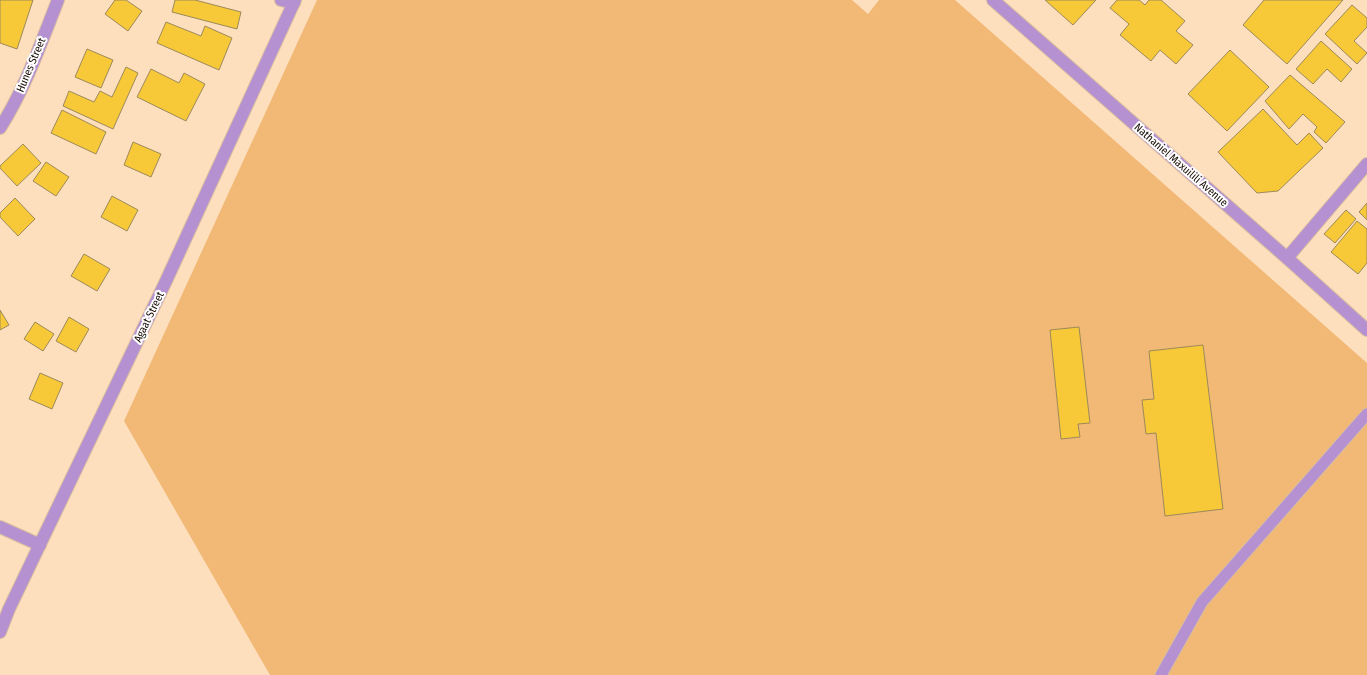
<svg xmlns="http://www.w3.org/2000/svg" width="1367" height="675" viewBox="0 0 1367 675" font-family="'Fira Sans Condensed',sans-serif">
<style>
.green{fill:#f2b875}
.building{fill:#f7c837;stroke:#9c8a5a}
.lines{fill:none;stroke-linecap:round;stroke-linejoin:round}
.service-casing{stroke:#d8bda0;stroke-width:13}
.minor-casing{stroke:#d8bda0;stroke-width:14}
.tertiary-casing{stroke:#d8bda0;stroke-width:14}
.service{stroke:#b591d1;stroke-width:11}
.minor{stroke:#b591d1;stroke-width:12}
.tertiary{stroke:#b591d1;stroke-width:12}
.labels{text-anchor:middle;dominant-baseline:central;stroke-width:4;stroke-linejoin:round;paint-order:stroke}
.street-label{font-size:11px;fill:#150900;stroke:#fff}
</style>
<rect width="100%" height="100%" fill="#fddfbe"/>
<polygon class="green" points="317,0 852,0 868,14 879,0 955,0 1367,363 1367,675 270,675 124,421"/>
<g class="building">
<polygon points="0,0 33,0 17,49 0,43"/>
<polygon points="115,0 126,0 142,11 128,31 105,14"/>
<polygon points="175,0 195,0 241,12 237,29 172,12"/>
<polygon points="1045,0 1096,0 1073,25"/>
<polygon points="1117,0 1139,0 1145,5 1149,0 1161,0 1185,21 1176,31 1193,45 1176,64 1160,50 1151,61 1120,35 1129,24 1110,8"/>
<polygon points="1264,0 1343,0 1287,64 1243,25"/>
<polygon points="1352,5 1367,18 1367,27 1354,41 1367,53 1357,64 1325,34"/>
<polygon points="166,22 201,36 205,26 232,38 219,70 157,43"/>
<polygon points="1321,41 1352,69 1341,82 1327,69 1313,84 1296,69"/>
<polygon points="87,49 113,60 101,88 75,77"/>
<polygon points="1230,50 1269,87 1227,131 1188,94"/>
<polygon points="126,67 138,73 113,129 63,106 69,91 94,102 100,91 112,97"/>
<polygon points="151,69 179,83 184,73 205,84 186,121 137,97"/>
<polygon points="1290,75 1345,122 1326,143 1314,132 1317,127 1303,114 1289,129 1265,101"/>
<polygon points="1263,109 1297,145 1309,133 1323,148 1278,191 1257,193 1218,152"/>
<polygon points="62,110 106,132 96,154 51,133"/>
<polygon points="133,142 161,154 151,177 124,165"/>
<polygon points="23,144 41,163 17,186 0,168 0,166"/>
<polygon points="46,162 69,177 56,196 33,181"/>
<polygon points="112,196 138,210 127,231 101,217"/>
<polygon points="15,198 35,219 18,236 0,217 0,213"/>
<polygon points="1367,203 1367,220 1359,212"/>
<polygon points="1346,210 1356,219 1335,243 1324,234"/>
<polygon points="1357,221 1367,229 1367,263 1358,274 1331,252"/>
<polygon points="84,254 110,269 97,291 71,276"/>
<polygon points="0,310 9,325 0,330"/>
<polygon points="69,317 89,329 76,352 56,341"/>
<polygon points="35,322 54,334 43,351 24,339"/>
<polygon points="1079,327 1090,423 1078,424 1080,437 1061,439 1050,330"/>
<polygon points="1203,345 1223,509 1165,516 1156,433 1146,434 1142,400 1154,399 1149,351"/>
<polygon points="40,373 63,383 52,409 29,399"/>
</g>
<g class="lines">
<defs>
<polyline id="service" points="1161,675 1202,602 1367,414"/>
<g id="minor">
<polyline points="281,0 294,3"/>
<path d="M0 128C25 89 41 43 58 0"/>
<polyline points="1287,258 1367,164"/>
</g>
<g id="tertiary">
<polyline points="993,0 1287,258 1367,330"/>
<polyline points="0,527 40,545"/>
<polyline points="0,632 9,609 166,281 295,0"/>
</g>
</defs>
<use href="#service" class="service-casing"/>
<use href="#minor" class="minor-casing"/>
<use href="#tertiary" class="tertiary-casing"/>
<use href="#service" class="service"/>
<use href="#minor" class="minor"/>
<use href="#tertiary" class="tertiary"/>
</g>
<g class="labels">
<g class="street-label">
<text transform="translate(31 65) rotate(-67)">Hunes Street</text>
<text transform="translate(1181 165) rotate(41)">Nathaniel Maxuilili Avenue</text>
<text transform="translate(149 317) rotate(-64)">Agaat Street</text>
</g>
</g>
</svg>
